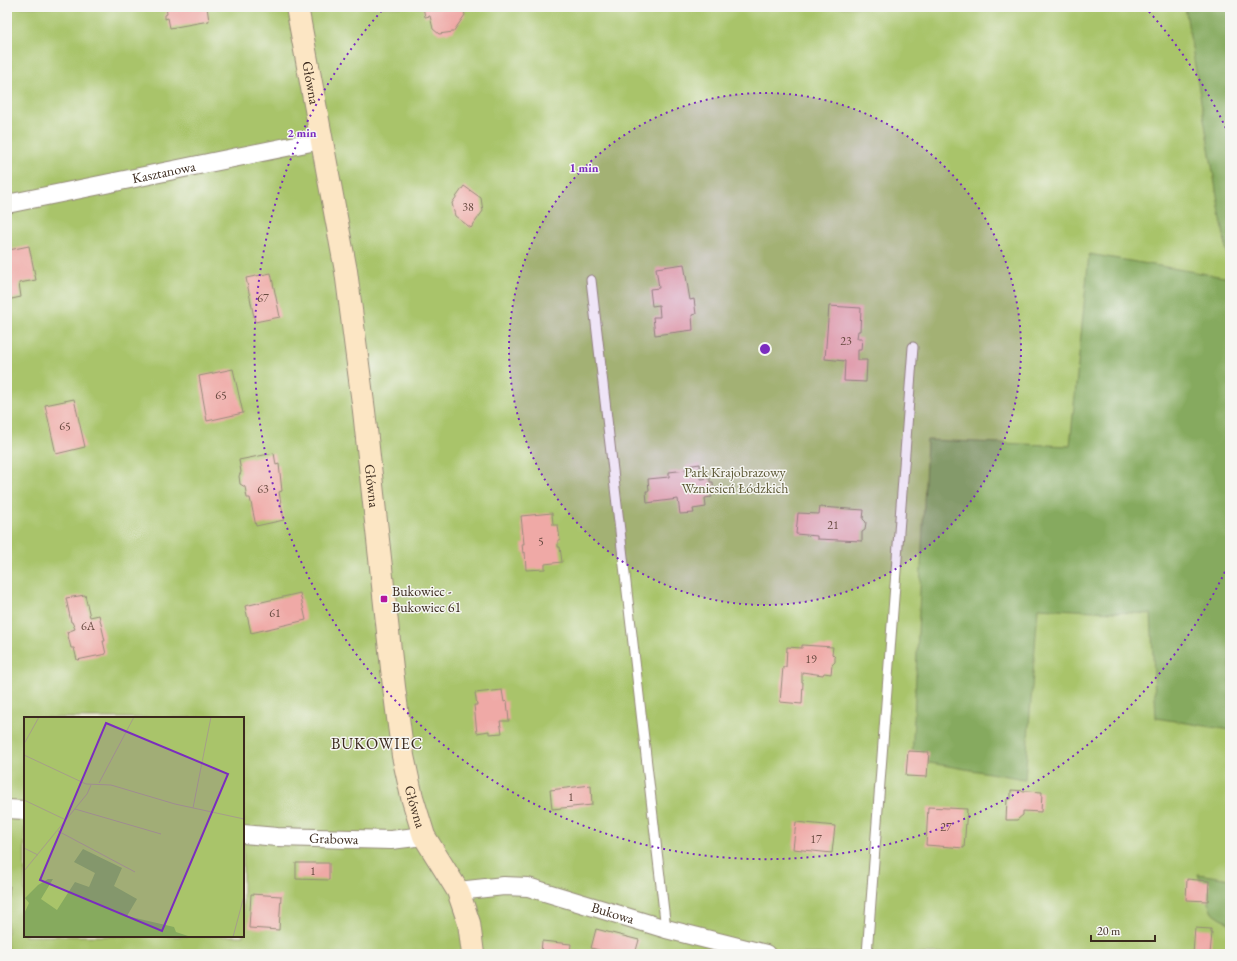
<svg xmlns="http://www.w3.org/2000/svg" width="1237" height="961" viewBox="0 0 1237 961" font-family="'EB Garamond',serif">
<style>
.green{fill:#a9c46a;stroke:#727744;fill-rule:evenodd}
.forest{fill:#86aa5e;stroke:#606a3e}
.building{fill:#efa9a6}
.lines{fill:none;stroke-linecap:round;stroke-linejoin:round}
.lane-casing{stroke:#948a78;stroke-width:11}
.street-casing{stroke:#948a78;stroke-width:20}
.secondary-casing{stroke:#948a78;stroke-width:24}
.lane{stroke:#fff;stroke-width:9}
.street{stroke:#fff;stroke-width:18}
.secondary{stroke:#fce6c4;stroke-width:22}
.ring{fill:none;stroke:#7b2cbf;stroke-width:2;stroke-dasharray:2 4}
.poi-dot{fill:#b5179e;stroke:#f6f6f2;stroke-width:1.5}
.labels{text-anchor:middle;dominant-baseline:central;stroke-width:3;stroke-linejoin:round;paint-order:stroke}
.number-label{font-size:12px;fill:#684a40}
.street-label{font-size:14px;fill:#3b2a1e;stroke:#f6f6f2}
.park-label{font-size:14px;fill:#5c5835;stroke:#f6f6f2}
.poi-label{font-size:14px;fill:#3b2a1e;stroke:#f6f6f2;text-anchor:start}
.quarter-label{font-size:16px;letter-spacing:1px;fill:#3b2a1e;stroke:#f6f6f2}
.inset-road{fill:none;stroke:#a69d8a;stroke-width:1}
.view{fill:#7b2cbf;fill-opacity:0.15;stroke:#7b2cbf;stroke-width:2}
.inset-edge{fill:none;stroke:#3b2a1e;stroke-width:2}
.centre{fill:#7b2cbf;stroke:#f6f6f2;stroke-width:2}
.ring-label{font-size:12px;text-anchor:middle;font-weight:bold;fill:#7b2cbf;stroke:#f6f6f2;stroke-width:3;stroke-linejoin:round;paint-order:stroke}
</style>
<rect width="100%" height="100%" fill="#f6f6f2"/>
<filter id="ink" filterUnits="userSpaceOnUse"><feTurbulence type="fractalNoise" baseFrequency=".025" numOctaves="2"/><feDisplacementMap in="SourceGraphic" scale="8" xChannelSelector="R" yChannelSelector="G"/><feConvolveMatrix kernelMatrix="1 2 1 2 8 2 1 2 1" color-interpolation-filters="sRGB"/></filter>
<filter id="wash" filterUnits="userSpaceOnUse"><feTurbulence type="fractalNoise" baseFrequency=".012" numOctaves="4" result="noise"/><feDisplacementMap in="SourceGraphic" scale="16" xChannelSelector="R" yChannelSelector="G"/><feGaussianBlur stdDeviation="0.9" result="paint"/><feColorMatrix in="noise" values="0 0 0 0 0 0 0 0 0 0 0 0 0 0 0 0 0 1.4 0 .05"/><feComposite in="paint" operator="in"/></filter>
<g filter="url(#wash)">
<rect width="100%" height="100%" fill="#ede9d2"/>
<path class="green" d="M7 7H1230V954H7ZM25 718H243V936H25Z"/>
<g class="forest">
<polygon points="1185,7 1230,7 1230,272"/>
<polygon points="1089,254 1230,278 1230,730 1156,718 1151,614 1038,608 1025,779 912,760 927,440 1070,446"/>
<polygon points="1198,874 1230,879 1230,924 1211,911"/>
</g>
<g id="blocks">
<g class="building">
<polygon points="166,7 207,7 209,21 170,28 168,18 165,19 165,15 167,14"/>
<polygon points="423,7 463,7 465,15 453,32 439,34 433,29 430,16 425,17"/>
<polygon points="464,186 481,198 483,211 471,228 455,216 452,203"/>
<polygon points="29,246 36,280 19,283 21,297 7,300 7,254 10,253 9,250"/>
<polygon points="684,264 690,300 694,299 696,314 692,315 693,330 655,335 653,317 660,317 659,305 652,306 650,289 659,288 656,268"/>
<polygon points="271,273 280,317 255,322 246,278"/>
<polygon points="829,306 861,308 860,331 858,331 857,338 862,338 861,350 858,350 858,360 867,360 866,382 844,381 845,361 825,359"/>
<polygon points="233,369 243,413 207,421 199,376"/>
<polygon points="74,399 85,447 56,454 45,405"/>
<polygon points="274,453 276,465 279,464 282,491 279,492 284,520 256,526 250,498 247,498 245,487 240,484 239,476 241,472 239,460"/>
<polygon points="700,464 701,479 710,478 710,482 713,482 714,493 711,493 712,497 705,498 706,507 693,509 694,513 680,514 678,499 647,503 646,491 649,491 648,479 669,477 669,472 686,470 686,466"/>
<polygon points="820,507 864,510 863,519 866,522 865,530 862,532 862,541 817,539 817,536 796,534 798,513 819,514"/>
<polygon points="552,513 553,525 558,525 560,540 558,540 558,547 560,547 562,562 545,564 545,569 526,570 525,552 523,553 522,544 524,544 521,516"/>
<polygon points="300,593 306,620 251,633 245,606"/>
<polygon points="85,595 90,617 99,615 105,641 103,641 106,654 77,660 74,648 71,648 67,632 75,629 72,622 71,622 66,598"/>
<polygon points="802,645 833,647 832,654 835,657 835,662 832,665 831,674 824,673 823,675 802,672 802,682 803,682 802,704 780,702 783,667 786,667 787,647 802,648"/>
<polygon points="502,690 504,702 507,701 509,721 500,721 502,733 489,734 489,731 477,733 474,705 477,705 475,693"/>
<polygon points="908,751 929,752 927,777 906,776"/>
<polygon points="591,785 592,805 552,809 550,790"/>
<polygon points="1011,790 1042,792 1041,812 1023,811 1023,815 1017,820 1006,820 1007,799 1011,799"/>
<polygon points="928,807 967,809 964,848 926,845"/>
<polygon points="796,822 835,826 832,853 793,849"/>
<polygon points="296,863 329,863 329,880 296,879"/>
<polygon points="1187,879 1209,881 1208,901 1186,900"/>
<polygon points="7,886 10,886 8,903 7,903"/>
<polygon points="251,894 281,896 279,930 249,928"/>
<polygon points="1195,928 1211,929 1211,933 1212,933 1210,954 1193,954"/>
<polygon points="596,929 639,940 635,954 614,954 591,948"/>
<polygon points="542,941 571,944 570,954 541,954"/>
<polygon points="1055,952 1095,953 1095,954 1055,954"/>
</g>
</g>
</g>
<g filter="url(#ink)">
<use href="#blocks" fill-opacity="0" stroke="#948a78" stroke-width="1"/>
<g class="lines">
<defs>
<g id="lane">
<polyline points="591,280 666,929"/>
<polyline points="867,954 913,347"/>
</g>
<g id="street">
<path id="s1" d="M7 204 321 140"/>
<polyline points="7,809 25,810"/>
<path id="s2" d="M243 834 277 837 391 840 424 836"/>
<path id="s3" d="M458 891 504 886 528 887 666 929 766 954"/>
</g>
<g id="secondary">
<path id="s4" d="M297 7 346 271 364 411 394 687 403 756 412 797 424 836 458 891 469 923 473 954"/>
</g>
</defs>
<use href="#lane" class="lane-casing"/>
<use href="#street" class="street-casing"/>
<use href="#secondary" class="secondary-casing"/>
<use href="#lane" class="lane"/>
<use href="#street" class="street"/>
<use href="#secondary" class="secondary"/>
</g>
</g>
<circle cx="765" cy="349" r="256" fill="#7b2cbf" fill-opacity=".12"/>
<g class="ring">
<circle cx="765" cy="349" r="256"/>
<path d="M1230 561A511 511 0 1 1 385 7M1145 7A511 511 0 0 1 1230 137"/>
</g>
<rect class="poi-dot" x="380" y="595" width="8" height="8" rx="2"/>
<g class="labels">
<g class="number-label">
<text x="468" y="207">38</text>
<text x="263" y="298">67</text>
<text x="846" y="341">23</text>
<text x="221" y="395">65</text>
<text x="65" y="426">65</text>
<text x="263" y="489">63</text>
<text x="833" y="525">21</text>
<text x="541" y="541">5</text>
<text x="275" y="613">61</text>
<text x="88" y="626">6A</text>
<text x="811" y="659">19</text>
<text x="571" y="797">1</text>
<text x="946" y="827">27</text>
<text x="816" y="839">17</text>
<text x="313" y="871">1</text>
</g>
<g class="street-label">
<text stroke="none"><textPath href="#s4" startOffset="77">Główna</textPath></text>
<text stroke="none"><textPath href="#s1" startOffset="160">Kasztanowa</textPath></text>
<text stroke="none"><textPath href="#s4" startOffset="485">Główna</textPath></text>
<text stroke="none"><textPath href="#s4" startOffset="809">Główna</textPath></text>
<text stroke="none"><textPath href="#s2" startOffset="91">Grabowa</textPath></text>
<text stroke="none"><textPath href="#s3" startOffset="159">Bukowa</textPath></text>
</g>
<g class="park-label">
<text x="735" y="472">Park Krajobrazowy<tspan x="735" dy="16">Wzniesień Łódzkich</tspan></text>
</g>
<g class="poi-label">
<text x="392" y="591">Bukowiec -<tspan x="392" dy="16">Bukowiec 61</tspan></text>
</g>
<g class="quarter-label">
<text x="377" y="743">BUKOWIEC</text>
</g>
</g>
<g transform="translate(24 717)">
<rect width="220" height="220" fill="#ede9d2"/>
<path d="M0 0H220V220H0Z" fill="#a9c46a"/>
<path d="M59 132 98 151 90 169 113 182 103 199 150 210 152 215 167 220H0V197L5 186 1 181 14 168 24 162H29L17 182 33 193 51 165 65 170 71 156 50 145Z" fill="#86aa5e"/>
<path class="inset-road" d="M0 27 15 0M0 38 62 67 87 68 151 87 220 102M75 66 110 0M0 83 42 103M169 91 187 0M51 92 137 117M34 114 111 155M0 131 14 138M0 154 63 77 67 68M209 220 220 179"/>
<path class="view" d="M82 6 204 57 138 214 16 163Z"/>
<rect width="220" height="220" class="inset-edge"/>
</g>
<circle cx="765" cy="349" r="6" class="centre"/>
<g class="ring-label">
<text x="302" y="137">2 min</text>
<text x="584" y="172">1 min</text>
</g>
<rect width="1237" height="961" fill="none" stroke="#f6f6f2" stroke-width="24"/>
<path d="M1091 935v6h64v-6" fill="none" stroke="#3b2a1e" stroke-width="2"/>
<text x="1097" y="935" font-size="12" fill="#3b2a1e" stroke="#f6f6f2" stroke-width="3" paint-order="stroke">20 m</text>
</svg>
